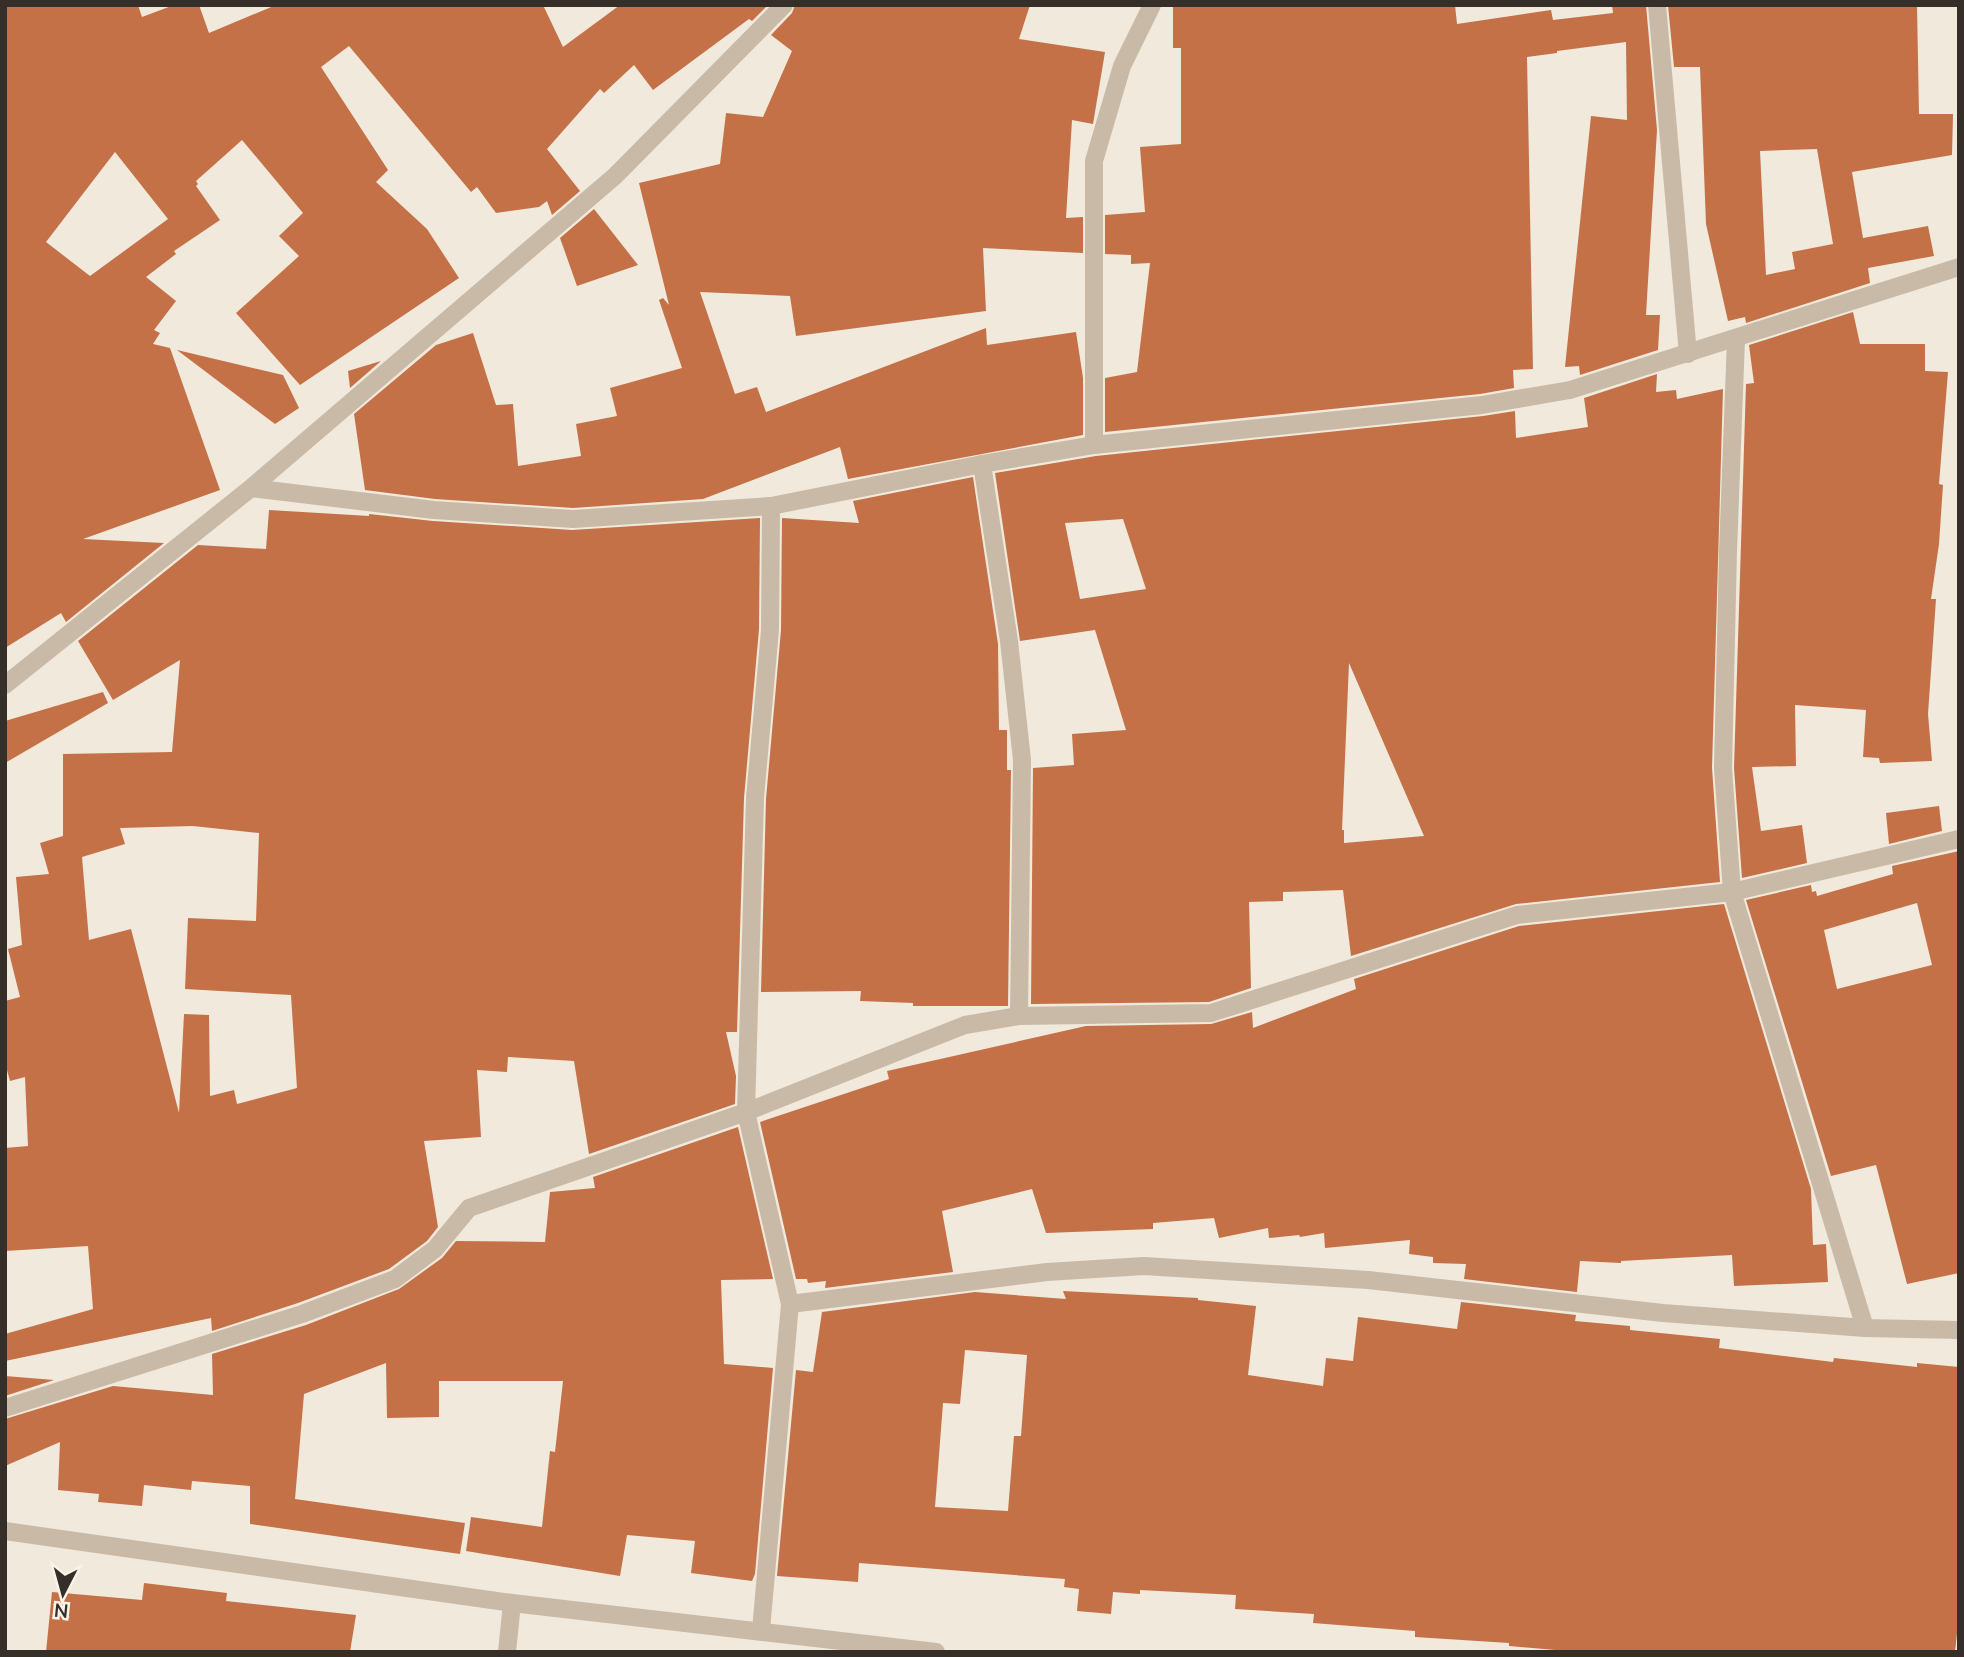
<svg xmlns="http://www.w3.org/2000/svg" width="1964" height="1657" viewBox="0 0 1964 1657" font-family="'Nunito Sans',sans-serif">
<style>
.building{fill:#c47147;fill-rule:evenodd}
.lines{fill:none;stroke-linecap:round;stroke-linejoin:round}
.street{stroke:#c9baa7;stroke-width:18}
</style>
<rect width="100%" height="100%" fill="#f1e9db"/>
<g class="building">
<path d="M5 5H138L142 17 174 5H199L209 33 276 5H543L563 47 620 5H768L752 21 749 19 653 90 634 65 604 93 600 89 547 149 580 191 552 215 547 201 539 207 496 213 477 187 471 192 349 46 321 67 388 170 376 182 427 229 459 278 300 385 236 313 299 256 279 236 303 213 242 140 196 181 198 184 196 186 220 220 174 251 176 254 146 277 176 301 154 330 160 333 153 344 170 348 220 490 83 539 164 543 66 622 61 613 5 648ZM115 152 168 219 90 276 46 242Z"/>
<polygon points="795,5 1030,5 1019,39 1105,52 1093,124 1072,120 1066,218 1083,217 1083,253 983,248 986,311 796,336 790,296 700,292 735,394 757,387 766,412 986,328 987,345 1076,332 1083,378 1083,435 848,479 840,447 703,499 573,508 435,499 365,490 354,414 436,345 473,333 496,405 513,404 518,466 581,456 576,424 617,416 610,388 682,368 659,300 663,298 669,305 639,183 720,164 726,113 763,117 792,51 771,35 792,13"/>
<polygon points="1455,5 1457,24 1551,10 1553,20 1613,13 1612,5 1646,5 1657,130 1646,315 1660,315 1658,350 1580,375 1579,366 1565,367 1591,116 1627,120 1626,42 1557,51 1557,53 1527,57 1533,369 1513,370 1514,388 1480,394 1105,432 1105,378 1137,372 1150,263 1131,264 1131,255 1105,254 1105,215 1145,212 1140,147 1181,144 1181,48 1173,48 1173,6"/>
<path d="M1668 5H1917L1919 114H1953L1952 155 1852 172 1863 238 1928 226 1934 256 1868 268 1870 283 1746 323 1745 317 1728 321 1706 224 1700 67H1674ZM1817 149 1833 244 1792 252 1795 269 1766 275 1760 151Z"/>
<polygon points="594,209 638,265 577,286 560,238"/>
<polygon points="1853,312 1860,344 1925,344 1925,371 1948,372 1939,484 1943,485 1939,544 1931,599 1936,599 1928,714 1932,761 1880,763 1879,758 1863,757 1866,710 1795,705 1796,766 1752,767 1761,831 1802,825 1807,863 1742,878 1734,768 1746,384 1754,383 1749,345"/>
<polygon points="177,350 283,375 299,408 275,424"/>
<polygon points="381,361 350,388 348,371"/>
<path d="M1657 374 1656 392 1676 390 1677 399 1723 389 1712 768 1720 882 1516 904 1351 956 1343 890 1283 892V901L1249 902 1251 988 1209 1002 1031 1004 1033 768 1074 765 1072 734 1126 730 1095 630 1020 641 995 473 1096 456 1483 416 1515 411 1516 438 1588 427 1584 398ZM1123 519 1146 589 1080 599 1065 523ZM1349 663 1424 836 1344 843V830H1342Z"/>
<polygon points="973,477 998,644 999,730 1007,730 1007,770 1011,770 1008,1006 913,1006 913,1003 860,1001 861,991 761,992 766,799 781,630 782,518 859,523 853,501"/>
<path d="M269 510 369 516V514L433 521 572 530 760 518 759 629 744 798 737 1032H726L736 1076 735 1104 589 1154 574 1061 508 1057 507 1072 477 1070 481 1137 424 1141 438 1227 427 1241 389 1269 298 1303 212 1331 211 1318 5 1361V1334L93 1309 88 1246 5 1251V1148L28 1146 25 1077 10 1081 5 1063V1001L20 997 8 949 22 945 16 877 49 874 40 843 63 836V754L172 752 180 660 113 700 78 641 198 545 266 549ZM193 826 259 833 256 921 188 918 185 989 291 995 297 1088 237 1104 234 1090 210 1096 209 1015 184 1014 179 1113 131 929 89 940 82 857 125 844 120 828Z"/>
<polygon points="103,692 108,703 5,763 5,721"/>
<polygon points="1939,806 1942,831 1889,844 1886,813"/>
<path d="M1959 851V1273L1907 1284 1876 1165 1831 1176 1746 900 1811 885 1812 892 1816 891 1817 896 1893 874 1892 866ZM1917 903 1932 965 1837 989 1824 930Z"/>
<polygon points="1724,904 1811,1189 1813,1245 1826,1244 1828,1282 1734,1286 1732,1255 1621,1261 1621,1263 1580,1261 1577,1292 1464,1279 1466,1264 1433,1263 1433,1257 1409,1254 1410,1240 1325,1248 1324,1233 1300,1237 1299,1235 1269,1238 1268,1228 1219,1238 1214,1218 1153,1223 1153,1229 1046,1233 1032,1189 942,1211 953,1272 825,1288 826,1281 808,1283 807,1279 796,1279 760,1122 889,1079 887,1071 1086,1026 1211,1024 1252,1012 1253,1028 1356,989 1354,979 1519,926"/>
<polygon points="738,1127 773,1279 721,1280 724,1364 773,1368 755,1574 752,1581 691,1573 695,1541 627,1535 620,1576 466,1551 471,1517 542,1527 550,1451 555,1452 563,1381 439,1381 439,1417 387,1418 386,1363 304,1394 295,1499 465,1523 460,1554 250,1524 250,1486 192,1481 191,1490 144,1485 142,1506 98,1502 99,1494 58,1490 60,1442 5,1466 5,1419 113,1386 213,1395 212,1354 306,1325 399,1289 442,1258 456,1241 545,1242 550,1192 595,1188 593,1177"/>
<path d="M1063 1291 1198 1298V1300L1256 1306 1248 1375 1323 1386 1326 1358 1353 1361 1358 1317 1457 1329 1461 1302 1576 1315 1575 1321 1630 1326V1330L1720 1339 1719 1348 1833 1362 1834 1358 1917 1367V1363L1959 1367V1615L1955 1652H1578L1509 1646V1643L1415 1637V1631L1313 1623 1314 1614 1235 1609 1236 1595 1140 1590V1594L1113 1592 1111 1614 1077 1611 1079 1589 1064 1587 1065 1579 859 1563 858 1582 777 1576 796 1370 813 1372 822 1312 975 1292 1066 1299ZM965 1350 1027 1355 1021 1436H1014L1008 1511 935 1507 943 1403 960 1404Z"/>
<polygon points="5,1376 54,1380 5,1396"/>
<polygon points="144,1583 227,1593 226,1601 356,1615 350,1652 46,1652 52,1592 142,1600"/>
</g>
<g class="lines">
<g class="street">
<polyline points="1657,5 1688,354"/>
<polyline points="1736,339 1728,551 1723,768 1732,892 1865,1328"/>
<polyline points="1094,445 1094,161 1122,66 1152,5"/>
<polyline points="982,464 1009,641 1022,760 1019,1016"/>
<polyline points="251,488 434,510 573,519 771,506 982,464 1094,445 1482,405 1570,390 1959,267"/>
<polyline points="5,685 251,488 615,176 784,5"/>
<polyline points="790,1304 1047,1272 1144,1266 1368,1280 1663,1313 1865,1328 1959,1330"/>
<polyline points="5,1408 302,1314 395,1279 435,1249 469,1208 746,1112 965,1025 1019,1016 1211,1013 1517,915 1732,892 1959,839"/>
<polyline points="5,1531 512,1603 936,1652"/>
<polyline points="761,1630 790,1304 746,1112 755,798 770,630 771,506"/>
<polyline points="507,1652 512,1603"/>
</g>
</g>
<rect width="1964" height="1657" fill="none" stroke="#362e28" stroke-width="14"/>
<g transform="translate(63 1594) rotate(186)" stroke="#f9f3e8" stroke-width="5" paint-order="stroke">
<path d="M0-5L12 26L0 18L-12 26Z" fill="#362e28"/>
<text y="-10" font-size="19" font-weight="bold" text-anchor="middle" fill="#362e28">N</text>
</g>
</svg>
